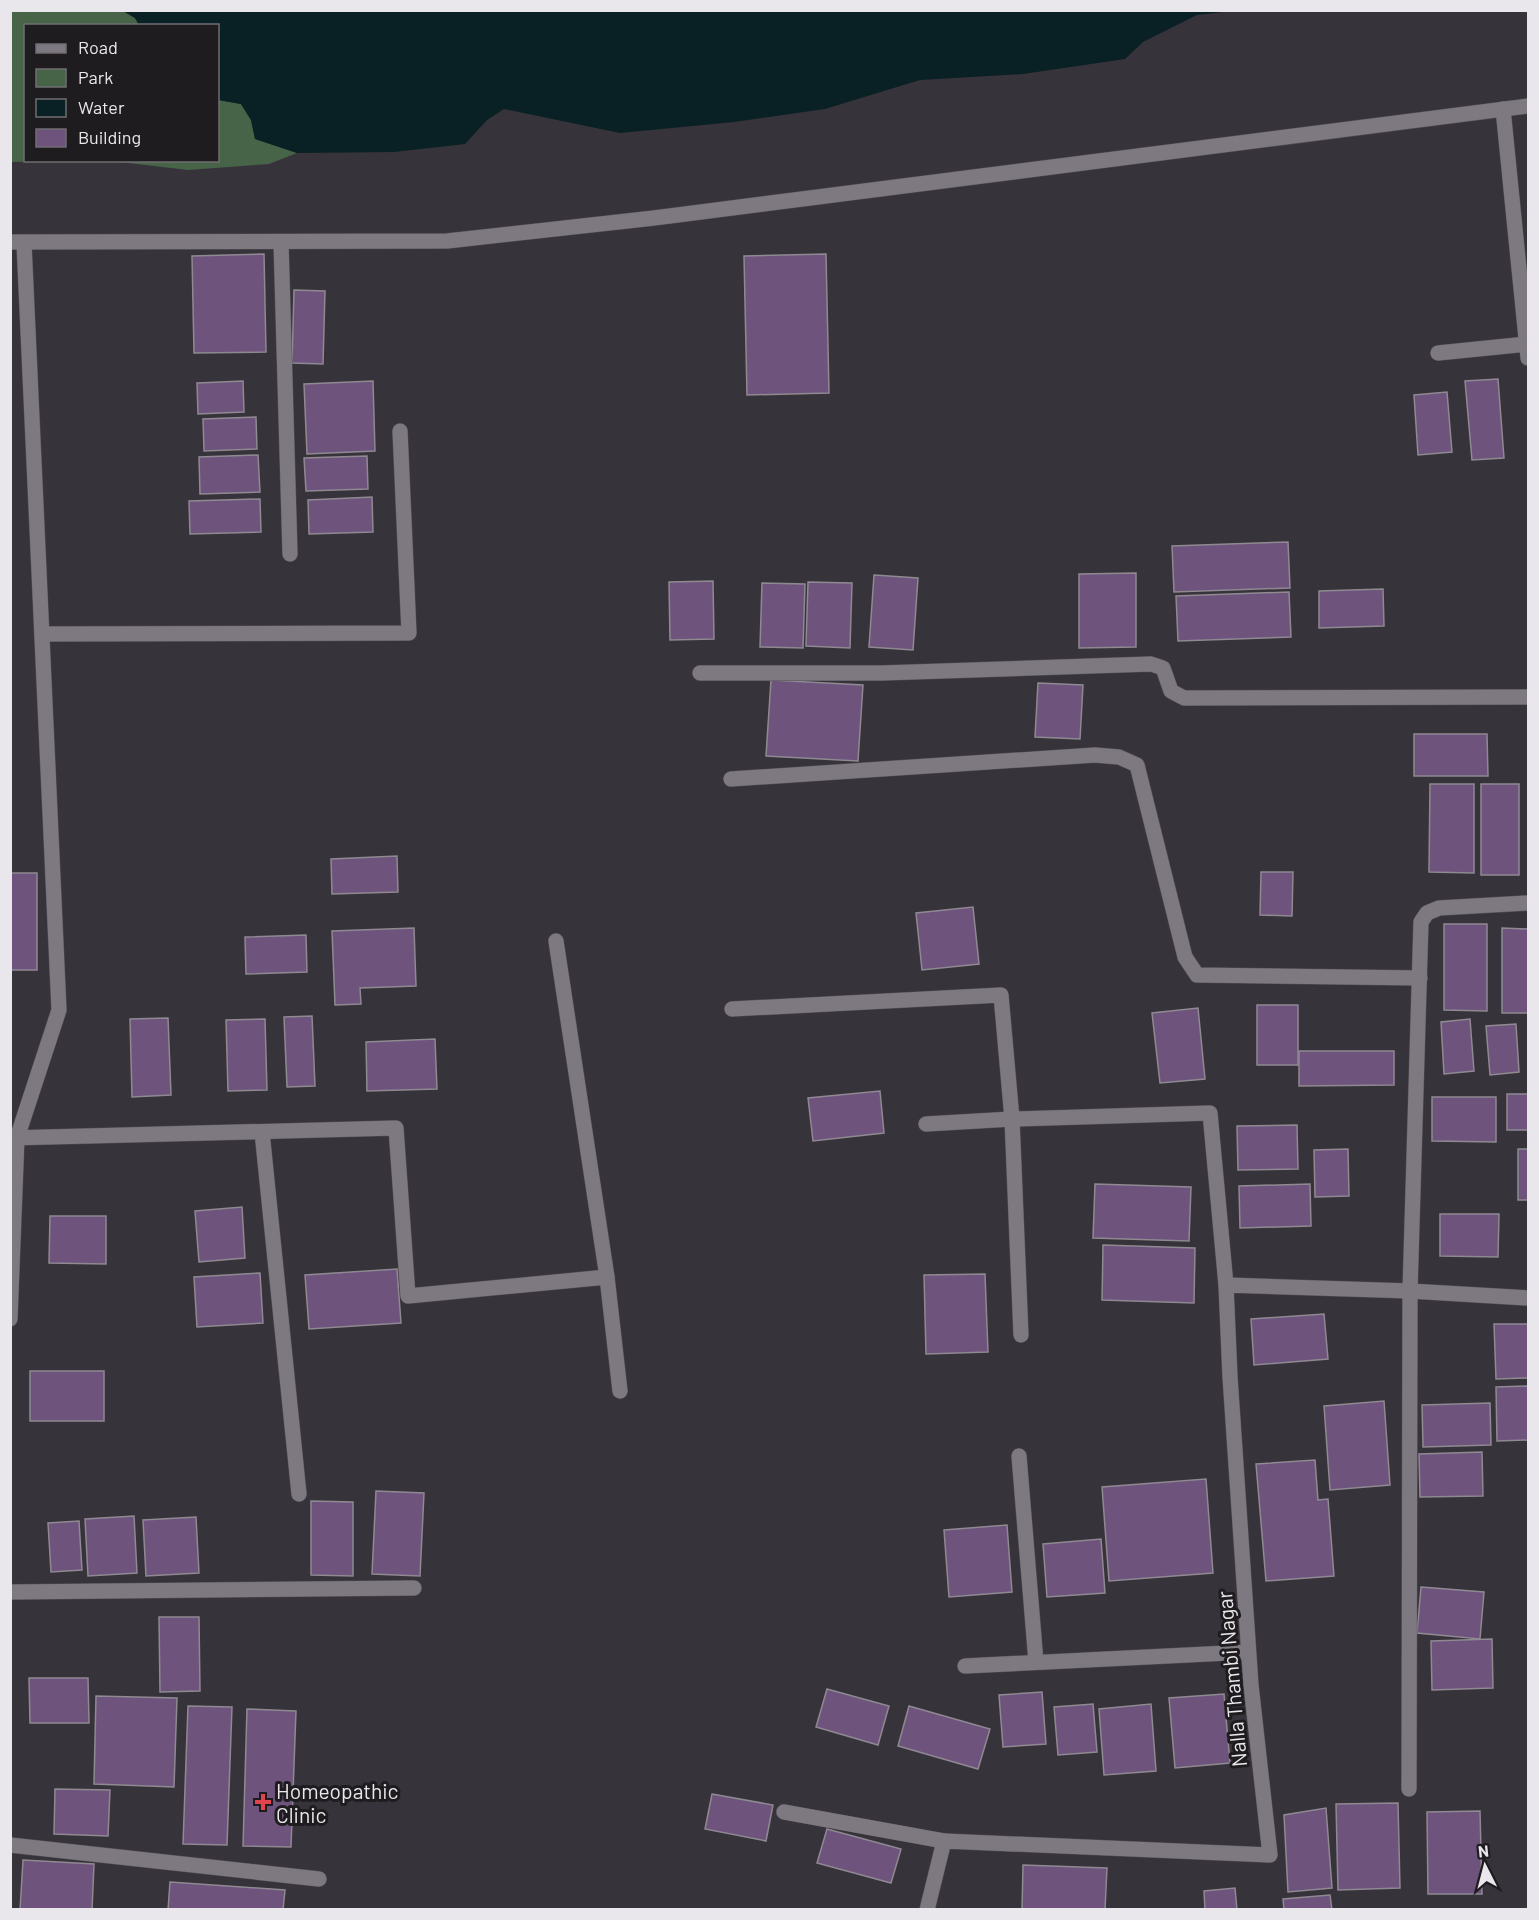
<svg xmlns="http://www.w3.org/2000/svg" width="1539" height="1920" viewBox="0 0 1539 1920" font-family="Barlow,sans-serif">
<style>
.green{fill:#476448}
.water{fill:#092024}
.building{fill:#6e537d;stroke:#8f8992;stroke-width:1.5}
.lines{fill:none;stroke-linecap:round;stroke-linejoin:round}
.minor-casing{stroke:#545056;stroke-width:16}
.minor{stroke:#7e7981;stroke-width:15}
.health-dot{fill:#e0444e;stroke:#1e1c1f;stroke-width:2}
.labels{text-anchor:middle;dominant-baseline:central;stroke-width:6;stroke-linejoin:round;paint-order:stroke}
.street-label{font-size:21px;fill:#eae7ec;stroke:#1e1c1f}
.poi-label{font-size:21px;fill:#eae7ec;stroke:#1e1c1f;text-anchor:start}
</style>
<rect width="100%" height="100%" fill="#37333a"/>
<g class="green">
<polygon points="10,11 123,11 135,18 139,25 26,26 26,160 52,161 11,162"/>
<polygon points="218,100 241,104 251,120 255,139 297,153 269,164 188,170 111,161 218,160"/>
</g>
<polygon class="water" points="123,11 1233,11 1197,15 1143,42 1125,59 1023,74 920,80 825,109 734,122 620,133 504,109 487,120 465,144 394,152 297,153 255,139 251,120 241,104 218,100 218,26 139,25 135,18"/>
<g class="building">
<polygon points="264,254 266,352 194,353 192,256"/>
<polygon points="826,254 829,393 747,395 744,256"/>
<polygon points="294,290 325,291 323,364 292,363"/>
<polygon points="1498,379 1504,458 1472,460 1465,381"/>
<polygon points="243,381 244,412 198,414 197,383"/>
<polygon points="373,381 375,451 307,454 304,384"/>
<polygon points="1447,392 1452,452 1418,455 1414,395"/>
<polygon points="256,417 257,449 204,451 203,419"/>
<polygon points="258,455 260,492 200,494 199,457"/>
<polygon points="367,456 368,489 306,491 304,458"/>
<polygon points="372,497 373,532 309,534 308,500"/>
<polygon points="260,499 261,532 190,534 189,501"/>
<polygon points="1288,542 1290,588 1174,592 1172,546"/>
<polygon points="1136,573 1136,647 1079,648 1079,574"/>
<polygon points="874,575 918,578 913,650 869,647"/>
<polygon points="713,581 714,639 670,640 669,582"/>
<polygon points="808,582 852,583 850,648 806,646"/>
<polygon points="762,583 805,584 803,648 760,647"/>
<polygon points="1383,589 1384,626 1319,628 1319,591"/>
<polygon points="1289,592 1291,637 1178,641 1176,596"/>
<polygon points="771,680 863,685 858,761 766,756"/>
<polygon points="1038,683 1083,685 1080,739 1035,737"/>
<polygon points="1414,734 1487,734 1488,776 1414,776"/>
<polygon points="1430,784 1474,784 1474,873 1429,872"/>
<rect x="1481" y="784" width="38" height="91"/>
<polygon points="397,856 398,892 332,894 331,859"/>
<polygon points="1261,872 1293,872 1292,916 1260,915"/>
<rect x="10" y="873" width="27" height="97"/>
<polygon points="973,907 979,964 922,970 916,913"/>
<polygon points="1444,924 1487,924 1487,1011 1444,1010"/>
<polygon points="414,928 416,986 360,988 361,1004 335,1005 332,931"/>
<polygon points="1502,928 1528,929 1528,1013 1502,1013"/>
<polygon points="306,935 307,972 246,974 245,937"/>
<rect x="1257" y="1005" width="41" height="60"/>
<polygon points="1198,1008 1205,1079 1160,1083 1152,1013"/>
<polygon points="312,1016 315,1086 287,1087 284,1017"/>
<polygon points="168,1018 171,1095 132,1097 130,1019"/>
<polygon points="265,1019 267,1090 228,1091 226,1020"/>
<polygon points="1470,1019 1474,1071 1444,1074 1441,1022"/>
<polygon points="1516,1024 1519,1072 1490,1075 1486,1026"/>
<polygon points="435,1039 437,1089 367,1091 366,1042"/>
<polygon points="1299,1051 1394,1051 1394,1085 1299,1086"/>
<polygon points="880,1091 884,1133 813,1141 808,1098"/>
<rect x="1507" y="1094" width="21" height="36"/>
<polygon points="1432,1097 1496,1097 1496,1142 1432,1141"/>
<polygon points="1297,1125 1298,1169 1238,1170 1237,1126"/>
<polygon points="1348,1149 1349,1196 1315,1197 1314,1150"/>
<rect x="1518" y="1149" width="10" height="51"/>
<polygon points="1095,1184 1191,1187 1189,1241 1093,1238"/>
<polygon points="1310,1184 1311,1226 1240,1228 1239,1186"/>
<polygon points="242,1207 245,1258 199,1262 195,1211"/>
<polygon points="1440,1214 1499,1214 1498,1257 1440,1256"/>
<polygon points="50,1216 106,1216 106,1264 49,1263"/>
<polygon points="1103,1245 1195,1248 1194,1303 1102,1300"/>
<polygon points="397,1269 401,1323 309,1329 305,1275"/>
<polygon points="260,1273 263,1323 197,1327 194,1277"/>
<polygon points="985,1274 988,1352 926,1354 924,1275"/>
<polygon points="1324,1314 1328,1359 1254,1365 1251,1319"/>
<polygon points="1494,1324 1528,1324 1528,1378 1496,1379"/>
<rect x="30" y="1371" width="74" height="50"/>
<polygon points="1528,1386 1528,1440 1497,1441 1496,1387"/>
<polygon points="1384,1401 1390,1485 1330,1490 1324,1406"/>
<polygon points="1490,1403 1491,1445 1423,1447 1422,1405"/>
<polygon points="1482,1452 1483,1496 1420,1497 1419,1454"/>
<polygon points="1315,1460 1318,1500 1328,1499 1334,1576 1266,1581 1256,1464"/>
<polygon points="1206,1479 1213,1573 1109,1581 1102,1487"/>
<polygon points="376,1491 424,1493 420,1576 372,1574"/>
<polygon points="311,1501 353,1502 353,1576 311,1575"/>
<polygon points="134,1516 137,1573 88,1576 85,1519"/>
<polygon points="196,1517 199,1573 146,1576 143,1520"/>
<polygon points="79,1521 82,1570 51,1572 48,1523"/>
<polygon points="1007,1525 1012,1592 949,1597 944,1530"/>
<polygon points="1101,1539 1105,1593 1047,1597 1043,1544"/>
<polygon points="1421,1587 1484,1592 1480,1639 1417,1633"/>
<polygon points="159,1617 199,1617 200,1691 160,1692"/>
<polygon points="1492,1639 1493,1688 1432,1690 1431,1641"/>
<polygon points="29,1678 88,1678 89,1723 30,1723"/>
<polygon points="827,1689 889,1706 878,1745 816,1727"/>
<polygon points="1042,1692 1046,1744 1003,1747 999,1695"/>
<polygon points="1224,1694 1230,1763 1175,1768 1169,1698"/>
<polygon points="96,1696 177,1698 174,1787 94,1784"/>
<polygon points="1093,1704 1097,1752 1058,1755 1054,1707"/>
<polygon points="1151,1704 1156,1771 1104,1775 1099,1709"/>
<polygon points="188,1706 232,1707 227,1845 183,1844"/>
<polygon points="909,1706 990,1729 978,1769 898,1746"/>
<polygon points="247,1709 296,1711 291,1847 243,1846"/>
<polygon points="55,1789 110,1790 108,1836 54,1834"/>
<polygon points="712,1794 773,1805 766,1841 705,1829"/>
<polygon points="1398,1803 1400,1888 1338,1890 1336,1804"/>
<polygon points="1326,1808 1332,1888 1288,1892 1284,1815"/>
<polygon points="1480,1811 1482,1894 1428,1894 1427,1812"/>
<polygon points="827,1829 901,1849 891,1883 817,1863"/>
<polygon points="23,1860 94,1864 92,1910 20,1910"/>
<polygon points="1023,1865 1107,1868 1105,1910 1022,1910"/>
<polygon points="170,1882 285,1890 283,1910 168,1910"/>
<polygon points="1235,1888 1237,1910 1205,1910 1204,1891"/>
<polygon points="1330,1895 1332,1910 1284,1910 1283,1899"/>
</g>
<g class="lines">
<defs>
<g id="minor">
<polyline points="1503,109 1528,358"/>
<polyline points="10,242 447,241 654,218 1528,106"/>
<polyline points="281,242 290,554"/>
<polyline points="1438,353 1527,344"/>
<polyline points="42,634 409,633 400,431"/>
<polyline points="700,673 882,673 1151,664 1163,668 1171,691 1184,698 1528,697"/>
<polyline points="731,779 1095,755 1119,757 1137,765 1185,957 1197,975 1420,978"/>
<polyline points="556,941 607,1277 620,1391"/>
<polyline points="732,1009 1001,995 1012,1119 1210,1113 1226,1285"/>
<polyline points="926,1124 1012,1119 1021,1335"/>
<polyline points="262,1132 299,1494"/>
<polyline points="10,1138 396,1128 408,1296 607,1277"/>
<polyline points="10,1319 17,1138 59,1010 24,243"/>
<polyline points="1019,1456 1036,1662"/>
<polyline points="10,1592 414,1588"/>
<polyline points="965,1666 1248,1652"/>
<polyline points="1409,1789 1410,1291 1421,922 1427,913 1439,908 1528,903"/>
<polyline points="784,1812 944,1841"/>
<polyline points="10,1845 319,1879"/>
<polyline points="927,1910 944,1841 1270,1855 1251,1685 1230,1377 1226,1285 1410,1291 1528,1298"/>
</g>
</defs>
<use href="#minor" class="minor-casing"/>
<use href="#minor" class="minor"/>
</g>
<path class="health-dot" d="M260 1793h6v6h6v6h-6v6h-6v-6h-6v-6h6z"/>
<g class="labels">
<g class="street-label">
<text transform="translate(1231 1679) rotate(-95)">Nalla Thambi Nagar</text>
</g>
<g class="poi-label">
<text x="276" y="1790">Homeopathic<tspan x="276" dy="24">Clinic</tspan></text>
</g>
</g>
<rect width="1539" height="1920" fill="none" stroke="#eae7ec" stroke-width="24"/>
<rect x="24" y="24" width="195" height="138" fill="#1e1c1f" stroke="#706d71" stroke-width="1.5"/>
<rect x="36" y="44" width="30" height="9" fill="#7e7981" stroke="#706d71" stroke-width="1.5"/>
<text x="78" y="54" font-size="18" fill="#eae7ec">Road</text>
<rect x="36" y="69" width="30" height="18" fill="#476448" stroke="#706d71" stroke-width="1.5"/>
<text x="78" y="84" font-size="18" fill="#eae7ec">Park</text>
<rect x="36" y="99" width="30" height="18" fill="#092024" stroke="#706d71" stroke-width="1.5"/>
<text x="78" y="114" font-size="18" fill="#eae7ec">Water</text>
<rect x="36" y="129" width="30" height="18" fill="#6e537d" stroke="#706d71" stroke-width="1.5"/>
<text x="78" y="144" font-size="18" fill="#eae7ec">Building</text>
<g transform="translate(1485 1866) rotate(354)" stroke="#1e1c1f" stroke-width="4.5" paint-order="stroke">
<path d="M0-4.5L10 22L0 15L-10 22Z" fill="#eae7ec"/>
<text y="-9" font-size="16" font-weight="bold" text-anchor="middle" fill="#eae7ec">N</text>
</g>
</svg>
